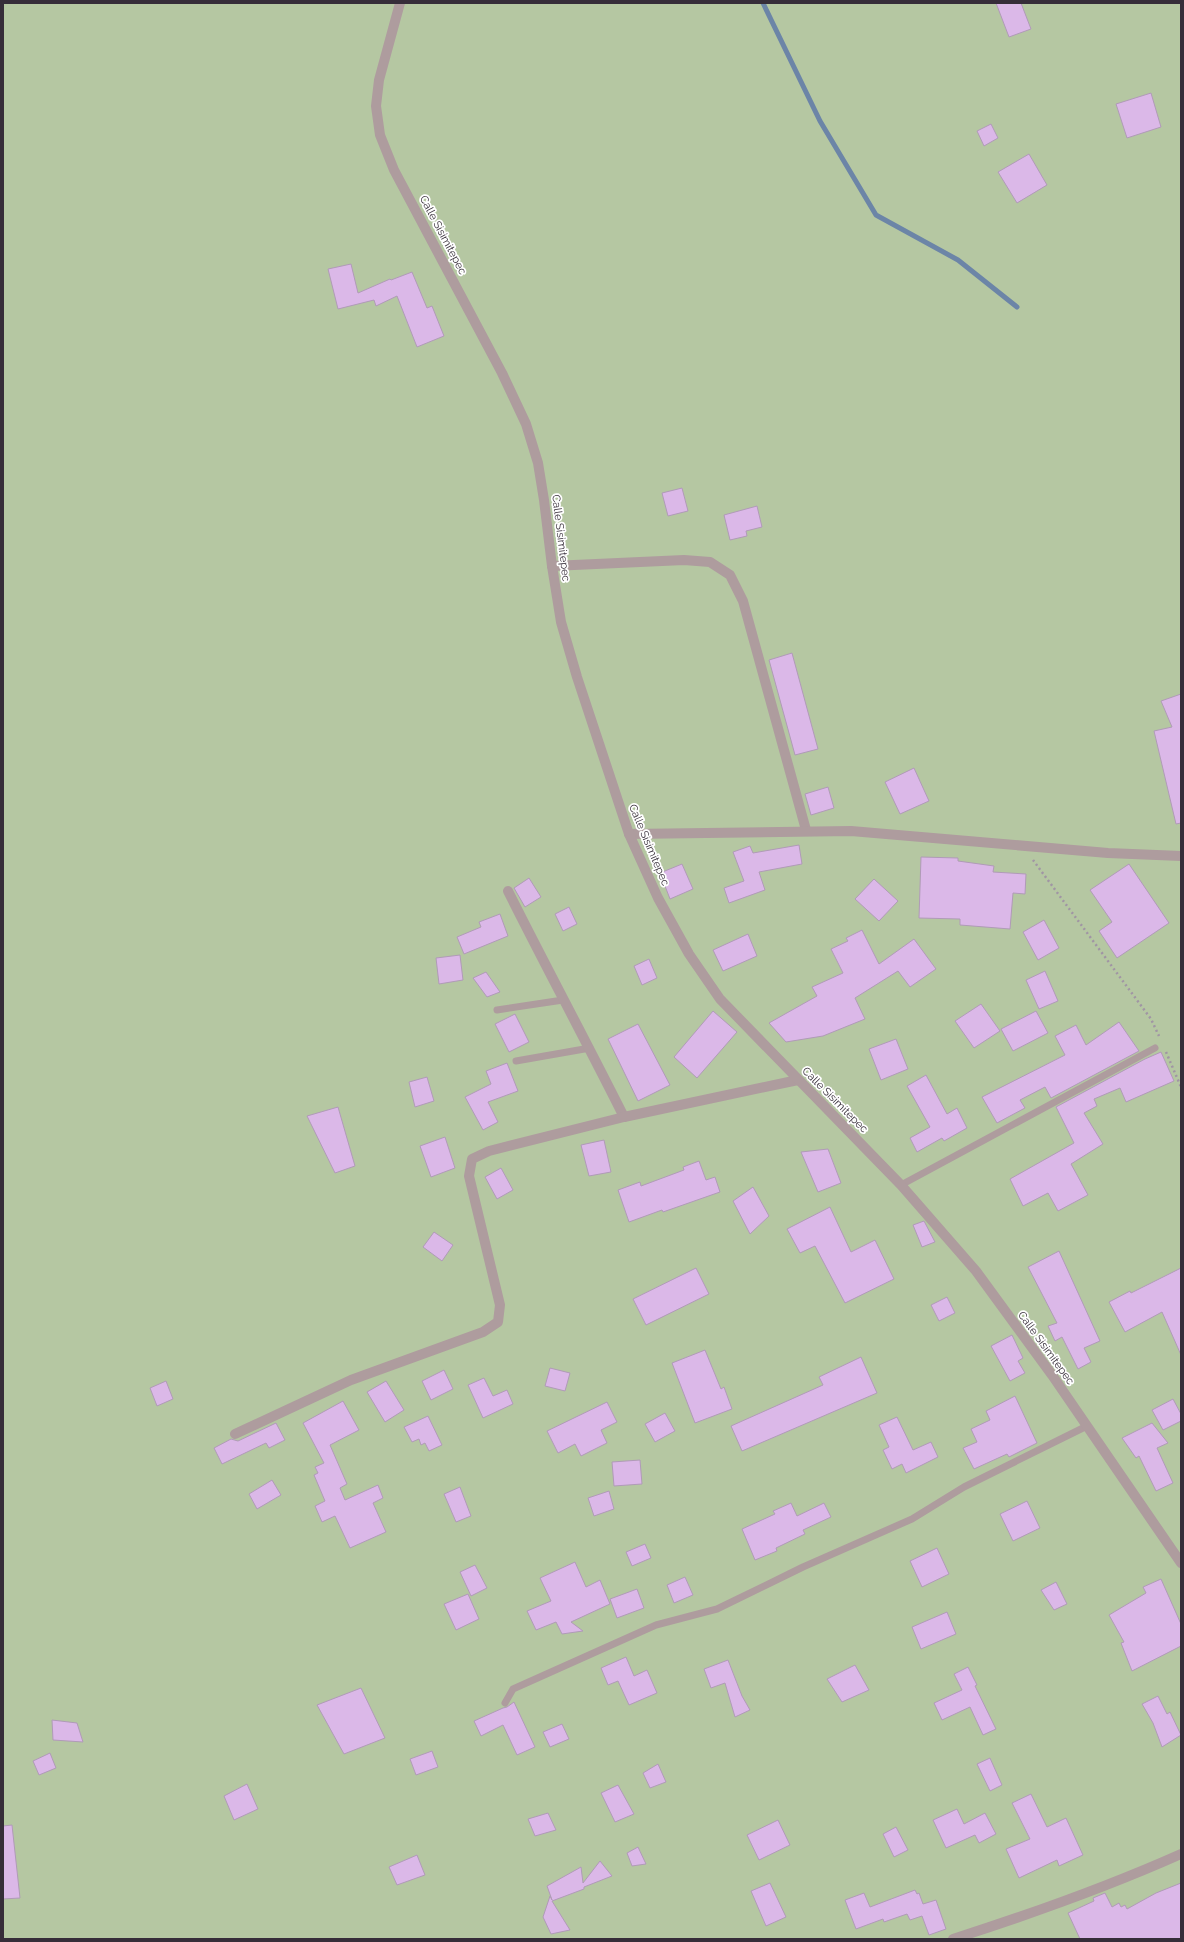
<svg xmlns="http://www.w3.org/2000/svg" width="1184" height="1942" viewBox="0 0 1184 1942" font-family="Raleway,sans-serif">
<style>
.park{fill:#b5c7a2}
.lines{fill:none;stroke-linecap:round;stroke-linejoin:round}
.stream{stroke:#6c85a7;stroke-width:5}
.building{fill:#dbb8e8;stroke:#b09bb7}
.path{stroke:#a095a4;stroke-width:2.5;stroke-dasharray:2 3;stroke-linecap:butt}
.service{stroke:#ae9c9e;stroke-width:7}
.minor{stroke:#ae9c9e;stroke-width:10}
.tertiary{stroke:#ae9c9e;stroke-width:10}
.labels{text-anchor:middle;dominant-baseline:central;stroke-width:3.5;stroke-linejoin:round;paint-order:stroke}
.street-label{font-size:11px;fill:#362d39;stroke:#fff}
</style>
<rect width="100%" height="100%" fill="#faecff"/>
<rect class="park" x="3" y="3" width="1178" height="1936"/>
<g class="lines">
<polyline class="stream" points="763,3 820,121 876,215 958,260 1017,307"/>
</g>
<g class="building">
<polygon points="996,3 1021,3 1031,29 1009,37"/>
<polygon points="1151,93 1161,127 1127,138 1116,104"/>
<polygon points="991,124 998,138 984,146 977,131"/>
<polygon points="1029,154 1047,185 1017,203 998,172"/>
<polygon points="351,264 358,293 390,279 391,280 412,272 427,308 432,306 444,336 417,347 397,296 376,306 374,300 338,309 328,269"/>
<polygon points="682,488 688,511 668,516 662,493"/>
<polygon points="757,506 762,527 746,531 747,536 730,540 724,515"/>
<polygon points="792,653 818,749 795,755 769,660"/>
<polygon points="1181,694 1181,823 1176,824 1154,731 1172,727 1161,701"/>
<polygon points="914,768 929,801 900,814 885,782"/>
<polygon points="828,787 834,808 811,815 805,794"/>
<polygon points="799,845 802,864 759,872 765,890 729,903 724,888 744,881 733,852 750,846 753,853"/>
<polygon points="921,857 958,858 958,861 994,866 993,872 1026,874 1025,894 1013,893 1010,929 960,925 960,919 919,918"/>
<polygon points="682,864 693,889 670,899 660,873"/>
<polygon points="1129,864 1169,923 1117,958 1099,931 1112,922 1090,890"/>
<polygon points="529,878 541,897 525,907 514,888"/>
<polygon points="874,879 898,901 879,921 855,899"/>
<polygon points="569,907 577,924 563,931 555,914"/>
<polygon points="500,914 508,936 464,954 457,937 481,927 479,922"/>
<polygon points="1044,920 1059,948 1038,960 1023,932"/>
<polygon points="862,930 879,964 914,939 936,969 910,987 898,971 855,998 865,1019 823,1036 786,1042 769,1023 817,996 812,987 843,973 831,949 848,941 846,938"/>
<polygon points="748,934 757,956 723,971 713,950"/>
<polygon points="460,955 463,980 439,984 436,958"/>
<polygon points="649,959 657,978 642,985 634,966"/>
<polygon points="1045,971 1058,1001 1039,1009 1026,980"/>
<polygon points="486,972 500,992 487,997 473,978"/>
<polygon points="981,1004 1000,1031 974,1048 955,1021"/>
<polygon points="713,1011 737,1032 697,1078 674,1057"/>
<polygon points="1036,1011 1048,1033 1013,1051 1001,1029"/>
<polygon points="515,1014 529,1042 509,1052 495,1024"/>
<polygon points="1119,1022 1139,1051 1051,1098 1045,1087 1020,1100 1025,1108 997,1123 982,1097 1065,1055 1055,1036 1076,1025 1086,1045"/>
<polygon points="638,1024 670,1085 638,1101 608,1039"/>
<polygon points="896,1039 908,1069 881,1080 869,1049"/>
<polygon points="1161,1052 1174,1081 1126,1102 1120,1088 1094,1099 1097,1106 1084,1113 1103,1144 1071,1164 1088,1195 1058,1211 1048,1193 1023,1206 1010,1179 1074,1143 1056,1107 1145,1059"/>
<polygon points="507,1063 518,1091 488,1102 498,1122 483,1130 465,1097 491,1084 486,1071"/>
<polygon points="926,1075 947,1114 957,1108 967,1128 944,1141 942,1138 917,1152 910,1138 930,1127 907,1086"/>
<polygon points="427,1077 434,1101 415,1107 409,1082"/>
<polygon points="338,1107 355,1166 335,1173 307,1116"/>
<polygon points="445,1137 455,1168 431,1177 420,1146"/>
<polygon points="604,1140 611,1172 589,1176 581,1145"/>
<polygon points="828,1149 841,1183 818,1192 801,1152"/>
<polygon points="699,1161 706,1180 715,1177 720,1192 663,1212 662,1210 629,1222 618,1190 640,1182 641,1186 684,1170 683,1167"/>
<polygon points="501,1168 513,1190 497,1199 485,1177"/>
<polygon points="753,1187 769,1216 750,1234 733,1201"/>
<polygon points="830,1207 851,1252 875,1240 894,1279 845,1303 815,1246 800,1253 787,1229"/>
<polygon points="924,1221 935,1242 922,1247 913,1225"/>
<polygon points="434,1232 453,1245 442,1261 423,1247"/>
<polygon points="1059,1251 1100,1341 1084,1348 1091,1362 1078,1369 1062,1337 1055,1341 1048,1326 1057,1323 1028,1267"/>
<polygon points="696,1268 709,1294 646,1325 633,1299"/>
<polygon points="1181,1268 1181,1355 1162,1312 1125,1332 1109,1302 1130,1291 1131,1293"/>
<polygon points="947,1297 955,1313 939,1321 931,1305"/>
<polygon points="1012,1335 1023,1358 1018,1361 1025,1373 1010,1381 991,1346"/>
<polygon points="705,1350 721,1389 724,1387 732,1409 695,1423 672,1363"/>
<polygon points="861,1357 877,1393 742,1451 731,1426 823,1385 819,1377"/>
<polygon points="550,1368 570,1373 565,1391 545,1386"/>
<polygon points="444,1370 453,1389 431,1400 422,1381"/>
<polygon points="484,1378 493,1396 507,1390 513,1404 483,1418 468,1385"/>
<polygon points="166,1381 173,1399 157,1406 150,1388"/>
<polygon points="386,1381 404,1410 385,1422 367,1392"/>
<polygon points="1015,1396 1037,1443 1009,1457 1007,1454 974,1469 963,1448 977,1442 971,1429 990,1420 986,1411"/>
<polygon points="1173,1399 1181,1414 1181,1421 1163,1430 1152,1410"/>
<polygon points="343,1401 359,1430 330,1445 347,1484 340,1488 345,1500 378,1485 383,1498 373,1503 386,1532 350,1548 335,1516 322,1522 315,1506 325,1501 314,1475 318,1473 315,1467 324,1463 303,1423"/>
<polygon points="607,1402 617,1422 601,1430 607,1443 581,1456 575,1444 558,1453 547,1431"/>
<polygon points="665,1413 675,1431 655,1442 645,1424"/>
<polygon points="428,1416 442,1445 429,1451 425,1443 421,1445 419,1439 412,1442 404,1427"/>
<polygon points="897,1417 913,1450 931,1442 938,1457 906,1473 902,1464 892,1469 883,1450 889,1447 879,1425"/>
<polygon points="276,1423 285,1440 269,1448 266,1443 222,1464 214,1448 231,1439 238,1441"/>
<polygon points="1152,1423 1168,1443 1157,1448 1173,1483 1156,1491 1139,1456 1136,1458 1122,1438"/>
<polygon points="640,1460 642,1484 614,1486 612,1462"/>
<polygon points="272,1480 281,1495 257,1509 249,1494"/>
<polygon points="460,1487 471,1516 456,1522 444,1494"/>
<polygon points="609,1491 614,1509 594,1516 588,1498"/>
<polygon points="1027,1501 1040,1528 1013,1541 1000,1514"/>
<polygon points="791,1503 797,1516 824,1503 831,1517 803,1530 805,1534 776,1548 777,1551 755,1560 742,1529 775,1514 773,1511"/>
<polygon points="645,1544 651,1558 632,1566 626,1552"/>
<polygon points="937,1548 949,1574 922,1587 910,1561"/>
<polygon points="575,1562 586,1587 600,1580 610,1604 571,1622 583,1631 562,1634 556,1622 536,1630 527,1611 551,1601 540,1578"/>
<polygon points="475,1565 487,1588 471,1596 460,1572"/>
<polygon points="685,1577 693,1595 674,1603 667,1585"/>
<polygon points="1161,1579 1181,1624 1181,1646 1132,1671 1121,1643 1124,1642 1109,1615 1146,1593 1143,1587"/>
<polygon points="1056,1582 1067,1604 1054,1610 1041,1590"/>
<polygon points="637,1589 644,1608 617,1618 610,1599"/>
<polygon points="468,1594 479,1619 456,1630 444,1604"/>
<polygon points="947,1612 956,1634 921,1649 912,1627"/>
<polygon points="626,1657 634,1676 647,1670 657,1693 629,1705 618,1681 608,1685 601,1668"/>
<polygon points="728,1660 742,1696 750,1710 735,1717 725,1683 711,1688 704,1669"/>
<polygon points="855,1665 869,1690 842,1702 827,1679"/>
<polygon points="968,1667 977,1685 975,1686 996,1729 983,1735 970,1707 942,1720 934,1703 962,1690 954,1674"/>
<polygon points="361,1688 385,1738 344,1754 317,1705"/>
<polygon points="1158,1696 1167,1714 1170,1712 1181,1735 1162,1747 1153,1723 1142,1704"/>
<polygon points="514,1702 535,1747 517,1755 503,1725 481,1736 474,1721 503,1708 507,1707"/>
<polygon points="52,1720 77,1723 83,1742 53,1740"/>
<polygon points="562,1724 569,1739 550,1747 543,1732"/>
<polygon points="432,1751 438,1767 416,1775 410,1759"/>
<polygon points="50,1753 56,1768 39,1775 33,1761"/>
<polygon points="990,1758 1002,1785 990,1791 977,1764"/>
<polygon points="658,1764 666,1782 650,1788 643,1773"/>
<polygon points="247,1784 258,1809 234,1820 224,1796"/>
<polygon points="618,1785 634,1814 615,1822 601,1793"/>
<polygon points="1031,1794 1047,1827 1066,1818 1083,1855 1059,1866 1057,1860 1019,1878 1006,1849 1030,1839 1012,1803"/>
<polygon points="957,1809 964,1824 985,1813 996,1834 979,1843 975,1835 946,1848 933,1820"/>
<polygon points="548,1813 556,1830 535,1836 528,1819"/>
<polygon points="778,1820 790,1845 759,1860 747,1835"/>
<polygon points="12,1825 20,1898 3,1899 3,1826"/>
<polygon points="896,1827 908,1850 894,1857 883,1834"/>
<polygon points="638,1847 646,1864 632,1866 627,1853"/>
<polygon points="417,1855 425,1875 397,1885 389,1867"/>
<polygon points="600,1861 612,1876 584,1887 584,1889 552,1901 570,1930 551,1934 543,1917 550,1896 552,1900 547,1886 581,1867 583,1883"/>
<polygon points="770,1883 786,1917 766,1926 751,1891"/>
<polygon points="1181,1883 1181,1939 1080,1939 1068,1913 1094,1901 1093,1898 1105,1893 1112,1907 1119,1903 1121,1907 1125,1905 1127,1909 1156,1893"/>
<polygon points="915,1890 917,1894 919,1893 923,1904 936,1900 946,1929 929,1935 922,1916 910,1920 907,1914 884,1922 883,1919 856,1929 845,1900 864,1893 870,1907"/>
</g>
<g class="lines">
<g class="path">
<polyline points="1033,860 1151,1019 1159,1036"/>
<polyline points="1166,1052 1181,1087"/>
</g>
<g class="service">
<polyline points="497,1010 563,1000"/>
<polyline points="516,1061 590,1048"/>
<polyline points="901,1185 1155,1048"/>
<polyline points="505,1703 513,1689 656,1625 717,1609 803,1567 912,1519 964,1487 1087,1426"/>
</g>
<g class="minor">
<polyline points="552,566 684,560 710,562 730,575 743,601 806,830"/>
<polyline points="629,834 851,831 1108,853 1181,856"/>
<path d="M508 891C546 967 586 1041 624 1117"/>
<polyline points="235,1434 351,1380 483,1332 498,1322 500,1305 469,1176 472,1159 489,1151 624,1117 798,1080"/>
<path d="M953 1939C1031 1914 1107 1887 1181 1854"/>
</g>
<polyline class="tertiary" points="400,3 379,80 376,106 380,135 394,170 502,373 526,424 538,463 544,500 552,566 561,622 577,677 629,834 658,898 689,954 720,999 901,1185 976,1271 1052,1375 1181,1563"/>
</g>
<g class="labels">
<g class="street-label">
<text transform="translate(443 235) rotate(62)">Calle Sisimitepec</text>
<text transform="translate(561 538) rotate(83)">Calle Sisimitepec</text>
<text transform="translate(649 845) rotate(67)">Calle Sisimitepec</text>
<text transform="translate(835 1100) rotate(45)">Calle Sisimitepec</text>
<text transform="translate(1046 1348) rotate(54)">Calle Sisimitepec</text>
</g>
</g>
<rect width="1184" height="1942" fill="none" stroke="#362d39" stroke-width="8"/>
</svg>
